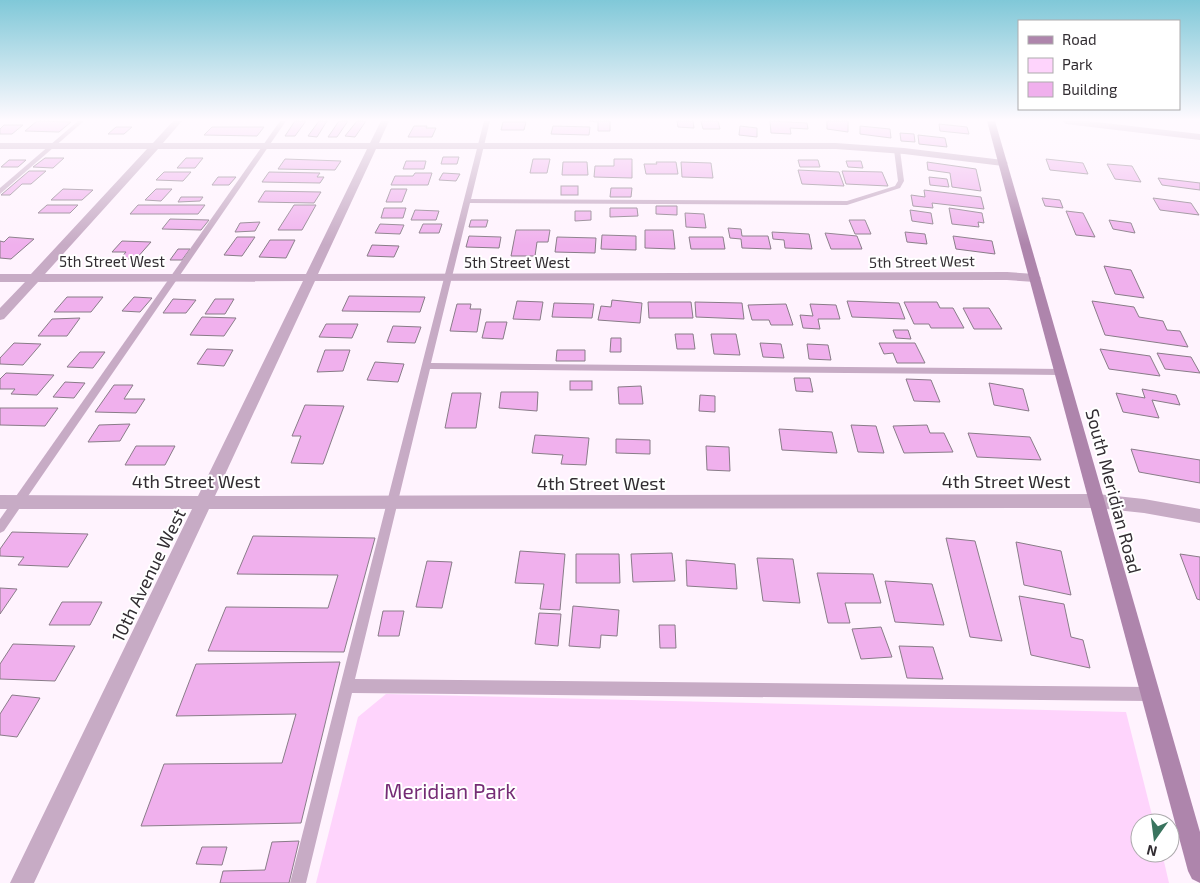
<svg xmlns="http://www.w3.org/2000/svg" width="1200" height="883" viewBox="0 0 1200 883" font-family="'Exo 2',sans-serif">
<style>
.green{fill:#fed4fc}
.building{fill:#f0b0ed;stroke:#897c88}
.lines{fill:none;stroke-linecap:round;stroke-linejoin:round}
.lane{fill:#c7abc5;fill-rule:evenodd}
.street{fill:#c7abc5;fill-rule:evenodd}
.secondary{fill:#ae85ac;fill-rule:evenodd}
.labels{text-anchor:middle;dominant-baseline:central;stroke-width:4;stroke-linejoin:round;paint-order:stroke}
.far-street-label{font-size:15px;fill:#322d32;stroke:#fff}
.street-label{font-size:18px;fill:#322d32;stroke:#fff}
.near-park-label{font-size:21px;fill:#752c75;stroke:#fff}
</style>
<rect width="100%" height="100%" fill="#fff3fe"/>
<polygon class="green" points="386,694 1126,712 1154,823 1140,823 1140,853 1162,853 1169,883 316,883 358,717"/>
<g class="building">
<polygon points="37,121 71,122 59,132 25,131"/>
<polygon points="295,121 306,121 295,136 285,136"/>
<polygon points="319,121 327,121 317,137 308,136"/>
<polygon points="339,121 348,121 337,137 328,137"/>
<polygon points="357,121 366,121 355,137 345,136"/>
<polygon points="589,121 610,121 610,131 598,131 598,122"/>
<polygon points="677,121 693,121 694,128 678,127"/>
<polygon points="701,121 718,121 720,129 703,129"/>
<polygon points="770,121 807,123 808,129 790,128 791,134 771,133"/>
<polygon points="827,121 848,121 848,132 827,129"/>
<polygon points="503,122 526,122 524,130 501,130"/>
<polygon points="939,124 967,127 969,134 940,131"/>
<polygon points="4,125 23,125 12,134 0,134 0,129"/>
<polygon points="414,126 427,126 426,128 436,128 432,137 408,137"/>
<polygon points="553,126 590,127 589,135 551,134"/>
<polygon points="740,126 757,128 757,137 739,135"/>
<polygon points="860,126 890,129 891,138 860,134"/>
<polygon points="116,127 132,127 124,134 108,134"/>
<polygon points="212,127 264,127 257,136 204,135"/>
<polygon points="900,133 914,134 915,142 901,141"/>
<polygon points="918,135 945,138 947,147 919,144"/>
<polygon points="443,157 459,157 457,164 441,164"/>
<polygon points="45,158 64,158 53,168 33,167"/>
<polygon points="186,158 203,158 195,168 177,168"/>
<polygon points="285,159 341,161 335,170 278,169"/>
<polygon points="533,159 550,159 547,173 530,173"/>
<polygon points="614,159 632,159 632,178 594,177 595,166 614,166"/>
<polygon points="1046,159 1083,163 1088,174 1050,170"/>
<polygon points="9,160 26,160 18,167 1,167"/>
<polygon points="798,160 818,160 820,167 800,167"/>
<polygon points="406,161 426,161 424,169 403,169"/>
<polygon points="846,161 861,161 863,168 848,167"/>
<polygon points="563,162 587,162 588,175 562,175"/>
<polygon points="656,162 676,162 678,174 646,174 644,164 657,164"/>
<polygon points="681,162 711,163 713,178 682,177"/>
<polygon points="927,162 976,169 981,191 952,187 950,173 928,170"/>
<polygon points="1107,164 1132,166 1141,182 1115,179"/>
<polygon points="798,170 839,172 844,186 802,184"/>
<polygon points="29,171 46,171 31,184 22,184 10,195 1,195"/>
<polygon points="842,171 882,172 888,186 846,184"/>
<polygon points="164,172 191,172 183,181 156,180"/>
<polygon points="269,172 320,173 317,177 324,177 320,183 262,182"/>
<polygon points="415,173 432,173 428,185 391,185 395,176 413,176"/>
<polygon points="443,173 460,174 456,181 439,180"/>
<polygon points="218,177 236,177 229,185 212,185"/>
<polygon points="929,177 947,179 949,187 930,185"/>
<polygon points="1158,178 1200,183 1200,190 1162,185"/>
<rect x="561" y="186" width="17" height="9"/>
<polygon points="611,188 632,188 631,197 610,197"/>
<polygon points="63,189 93,190 82,200 51,200"/>
<polygon points="156,189 172,189 161,201 145,200"/>
<polygon points="391,189 407,189 402,202 386,202"/>
<polygon points="924,190 981,197 984,209 932,203 933,208 913,206 911,195 925,197"/>
<polygon points="265,191 321,192 314,203 258,202"/>
<polygon points="181,197 203,197 200,201 178,202"/>
<polygon points="1042,198 1060,200 1063,208 1045,206"/>
<polygon points="1153,198 1191,203 1199,215 1160,210"/>
<polygon points="47,205 78,205 70,213 38,213"/>
<polygon points="138,205 205,205 198,214 130,214"/>
<polygon points="294,205 316,205 302,230 278,230"/>
<polygon points="656,206 677,206 677,215 656,214"/>
<polygon points="384,208 406,208 403,218 381,218"/>
<polygon points="610,208 637,208 638,216 610,217"/>
<polygon points="949,208 982,213 984,223 978,222 979,227 952,224"/>
<polygon points="415,210 439,211 436,220 411,220"/>
<polygon points="910,210 931,213 933,224 912,221"/>
<polygon points="575,211 591,211 591,220 575,221"/>
<polygon points="1066,211 1083,213 1095,237 1076,235"/>
<polygon points="685,213 704,214 706,228 686,227"/>
<polygon points="170,219 209,220 201,230 162,229"/>
<polygon points="471,220 488,220 486,227 469,227"/>
<polygon points="849,220 865,220 871,234 855,234"/>
<polygon points="1109,220 1131,223 1135,233 1113,229"/>
<polygon points="260,222 255,231 235,232 240,223"/>
<polygon points="380,224 404,225 400,234 375,233"/>
<polygon points="423,224 442,224 439,233 419,233"/>
<polygon points="728,228 741,229 742,236 768,236 771,249 742,248 741,239 730,238"/>
<polygon points="516,230 550,230 548,242 537,242 535,256 511,256"/>
<polygon points="645,230 673,230 675,249 645,248"/>
<polygon points="772,232 809,234 812,249 785,248 784,240 773,239"/>
<polygon points="905,232 925,234 927,244 907,242"/>
<polygon points="825,233 857,236 862,249 831,249"/>
<polygon points="602,235 636,236 636,250 601,249"/>
<polygon points="469,236 501,237 499,248 466,247"/>
<polygon points="953,236 992,241 995,254 956,249"/>
<polygon points="9,237 34,239 11,259 0,258 0,241 4,242"/>
<polygon points="237,237 255,237 242,256 224,255"/>
<polygon points="557,237 596,238 595,253 555,252"/>
<polygon points="689,237 723,237 725,249 691,249"/>
<polygon points="270,240 295,240 286,258 259,257"/>
<polygon points="122,241 151,242 136,259 120,259 126,252 112,252"/>
<polygon points="372,245 399,246 394,257 367,256"/>
<polygon points="178,249 190,249 182,260 170,260"/>
<polygon points="1104,266 1131,270 1144,298 1115,294"/>
<polygon points="349,296 425,297 420,312 342,311"/>
<polygon points="67,297 103,297 91,312 54,312"/>
<polygon points="134,297 152,298 140,312 122,311"/>
<polygon points="173,299 196,300 186,313 163,313"/>
<polygon points="215,299 234,299 225,314 205,314"/>
<polygon points="612,300 642,303 640,323 598,320 601,306 611,307"/>
<polygon points="517,301 543,302 540,320 513,319"/>
<polygon points="847,301 899,303 905,319 852,317"/>
<polygon points="1092,301 1134,307 1139,317 1163,321 1167,330 1180,331 1188,347 1105,335"/>
<polygon points="648,302 691,302 693,318 649,318"/>
<polygon points="695,302 742,303 744,319 696,317"/>
<polygon points="904,302 937,302 940,308 953,308 964,328 931,328 929,324 914,324"/>
<polygon points="554,303 594,304 592,318 552,317"/>
<polygon points="457,304 471,304 470,309 481,309 477,332 450,331"/>
<polygon points="786,304 793,325 771,325 769,320 752,320 748,305"/>
<polygon points="810,304 836,305 840,319 818,319 820,329 803,328 800,315 813,316"/>
<polygon points="963,308 989,308 1002,329 974,329"/>
<polygon points="202,317 236,318 224,336 190,335"/>
<polygon points="80,318 67,336 38,336 52,319"/>
<polygon points="486,322 507,322 503,339 482,338"/>
<polygon points="326,324 358,324 352,338 319,337"/>
<polygon points="393,326 421,327 415,343 387,342"/>
<polygon points="893,330 908,330 911,339 896,338"/>
<polygon points="675,334 693,334 695,349 677,349"/>
<polygon points="711,334 736,334 740,355 714,354"/>
<polygon points="611,338 621,338 621,352 610,352"/>
<polygon points="14,343 41,344 23,365 0,364 0,358"/>
<polygon points="760,343 781,344 784,358 763,357"/>
<polygon points="879,343 915,343 925,363 897,363 893,353 884,354"/>
<polygon points="807,344 828,345 831,360 809,359"/>
<polygon points="207,349 233,350 224,366 197,364"/>
<polygon points="1100,349 1150,356 1160,376 1109,369"/>
<polygon points="325,350 350,350 343,371 317,372"/>
<polygon points="557,350 585,350 585,361 556,361"/>
<polygon points="80,352 105,352 93,368 67,367"/>
<polygon points="1157,353 1191,357 1200,373 1165,369"/>
<polygon points="375,362 404,364 398,382 367,380"/>
<polygon points="6,373 54,375 37,395 11,394 15,389 0,389 0,379"/>
<polygon points="794,378 810,378 813,392 796,391"/>
<polygon points="906,379 931,380 940,402 914,401"/>
<rect x="570" y="381" width="22" height="9"/>
<polygon points="65,382 85,383 74,398 53,397"/>
<polygon points="989,383 1023,389 1029,411 994,405"/>
<polygon points="114,385 133,385 124,399 145,399 136,413 95,412"/>
<polygon points="641,386 643,404 619,404 618,387"/>
<polygon points="1142,389 1176,395 1180,405 1152,400 1159,418 1123,412 1116,393 1145,398"/>
<polygon points="501,392 538,392 537,411 499,408"/>
<polygon points="452,393 481,393 476,428 445,428"/>
<polygon points="700,395 715,396 715,412 699,411"/>
<polygon points="305,405 344,406 323,464 291,463 301,436 292,436"/>
<polygon points="0,408 58,408 45,426 0,425"/>
<polygon points="130,424 120,441 88,442 99,425"/>
<polygon points="851,425 876,426 884,453 858,452"/>
<polygon points="927,425 930,433 944,433 953,452 904,453 893,426"/>
<polygon points="779,429 832,432 837,453 782,450"/>
<polygon points="968,433 1030,437 1041,460 977,457"/>
<polygon points="535,435 589,438 586,465 561,464 563,455 532,453"/>
<polygon points="616,439 650,440 650,454 616,453"/>
<polygon points="136,446 175,446 165,465 125,465"/>
<polygon points="706,446 729,447 730,471 707,470"/>
<polygon points="1131,449 1200,460 1200,483 1139,472"/>
<polygon points="12,532 88,534 68,567 18,565 24,557 0,556 0,549"/>
<polygon points="253,536 375,538 344,652 208,651 226,607 328,608 338,575 237,574"/>
<polygon points="946,538 975,541 1002,641 970,637"/>
<polygon points="1016,542 1061,551 1071,595 1024,585"/>
<polygon points="520,551 565,554 560,610 540,609 544,584 515,583"/>
<polygon points="672,553 675,581 633,582 631,554"/>
<polygon points="576,554 619,554 620,583 576,583"/>
<polygon points="1180,554 1200,557 1200,600 1197,599"/>
<polygon points="757,558 793,559 800,603 763,601"/>
<polygon points="686,560 735,564 737,589 687,586"/>
<polygon points="427,561 452,562 442,608 416,607"/>
<polygon points="817,573 873,574 881,603 845,603 850,623 828,623"/>
<polygon points="885,581 932,584 944,625 895,622"/>
<polygon points="0,588 17,589 0,614"/>
<polygon points="1019,596 1064,604 1071,637 1083,640 1090,668 1031,655"/>
<polygon points="62,602 102,602 90,625 49,625"/>
<polygon points="573,606 619,610 617,636 601,635 600,648 569,646"/>
<polygon points="383,611 404,611 399,636 378,636"/>
<polygon points="539,613 561,614 558,646 535,644"/>
<polygon points="659,625 675,625 676,648 660,648"/>
<polygon points="881,627 892,657 861,659 852,629"/>
<polygon points="13,644 75,646 55,681 0,679 0,664"/>
<polygon points="899,646 933,647 943,679 907,678"/>
<polygon points="340,662 301,823 141,826 164,764 282,763 296,714 176,716 196,664"/>
<polygon points="12,695 40,698 17,737 0,735 0,714"/>
<polygon points="299,841 289,883 220,883 223,871 265,870 272,842"/>
<polygon points="202,847 227,847 222,865 196,864"/>
</g>
<g class="lines">
<g class="lane">
<polygon points="78,121 84,121 0,194 0,188"/>
<polygon points="280,121 286,121 4,531 0,533 0,519"/>
<polygon points="484,121 490,121 471,199 847,201 895,186 898,181 894,150 897,148 900,150 904,181 900,188 847,205 470,203 431,363 1061,369 1066,372 1061,375 430,369 355,679 1149,687 1154,689 1156,694 1154,699 1149,701 352,693 306,883 290,883"/>
</g>
<g class="street">
<path d="M173 121H182L163 143H370L381 121H389L379 143H836L904 148 1003 160 1008 163 1003 166 904 154 836 149H376L318 274 1007 272 1035 274 1041 278 1035 282 1007 280 315 281 215 496 1097 494 1144 499 1200 509V523L1144 513 1097 508 209 509 34 883H10L192 509H0V495L198 496 303 281 38 282 4 319 0 320V308L25 282H0V274H31L147 149H0V143H153ZM158 149H367L306 274H45Z"/>
<polygon points="1062,121 1088,121 1200,134 1200,140 1066,124"/>
</g>
<polygon class="secondary" points="987,121 995,121 1200,832 1200,883 1192,879 1188,871"/>
</g>
<linearGradient id="sky" x2="0" y2="1"><stop stop-color="#80c8d8"/><stop offset="0.49" stop-color="#fffaff"/><stop offset="1" stop-color="#fffaff" stop-opacity="0"/></linearGradient>
<rect width="1200" height="245" fill="url(#sky)"/>
<g class="labels">
<g class="far-street-label">
<text x="112" y="261">5th Street West</text>
<text transform="translate(922 261) rotate(-1)">5th Street West</text>
<text x="517" y="262">5th Street West</text>
</g>
<g class="street-label">
<text x="196" y="481">4th Street West</text>
<text x="1006" y="481">4th Street West</text>
<text x="601" y="483">4th Street West</text>
<text transform="translate(1114 491) rotate(75)">South Meridian Road</text>
<text transform="translate(148 575) rotate(-64)">10th Avenue West</text>
</g>
<g class="near-park-label">
<text x="450" y="790">Meridian Park</text>
</g>
</g>
<rect x="1018" y="20" width="162" height="90" fill="#ffffff" stroke="#adabad"/>
<rect x="1028" y="36" width="25" height="8" fill="#ae85ac" stroke="#adabad"/>
<text x="1062" y="45" font-size="15" fill="#322d32">Road</text>
<rect x="1028" y="58" width="25" height="15" fill="#fed4fc" stroke="#adabad"/>
<text x="1062" y="70" font-size="15" fill="#322d32">Park</text>
<rect x="1028" y="82" width="25" height="15" fill="#f0b0ed" stroke="#adabad"/>
<text x="1062" y="95" font-size="15" fill="#322d32">Building</text>
<g transform="translate(1155 838) rotate(194)"><circle r="24" fill="#ffffff" stroke="#adabad"/>
<path d="M0-4L9 19L0 12L-9 19Z" fill="#39745e"/>
<text y="-8" font-size="14" font-weight="bold" text-anchor="middle" fill="#322d32">N</text>
</g>
</svg>
